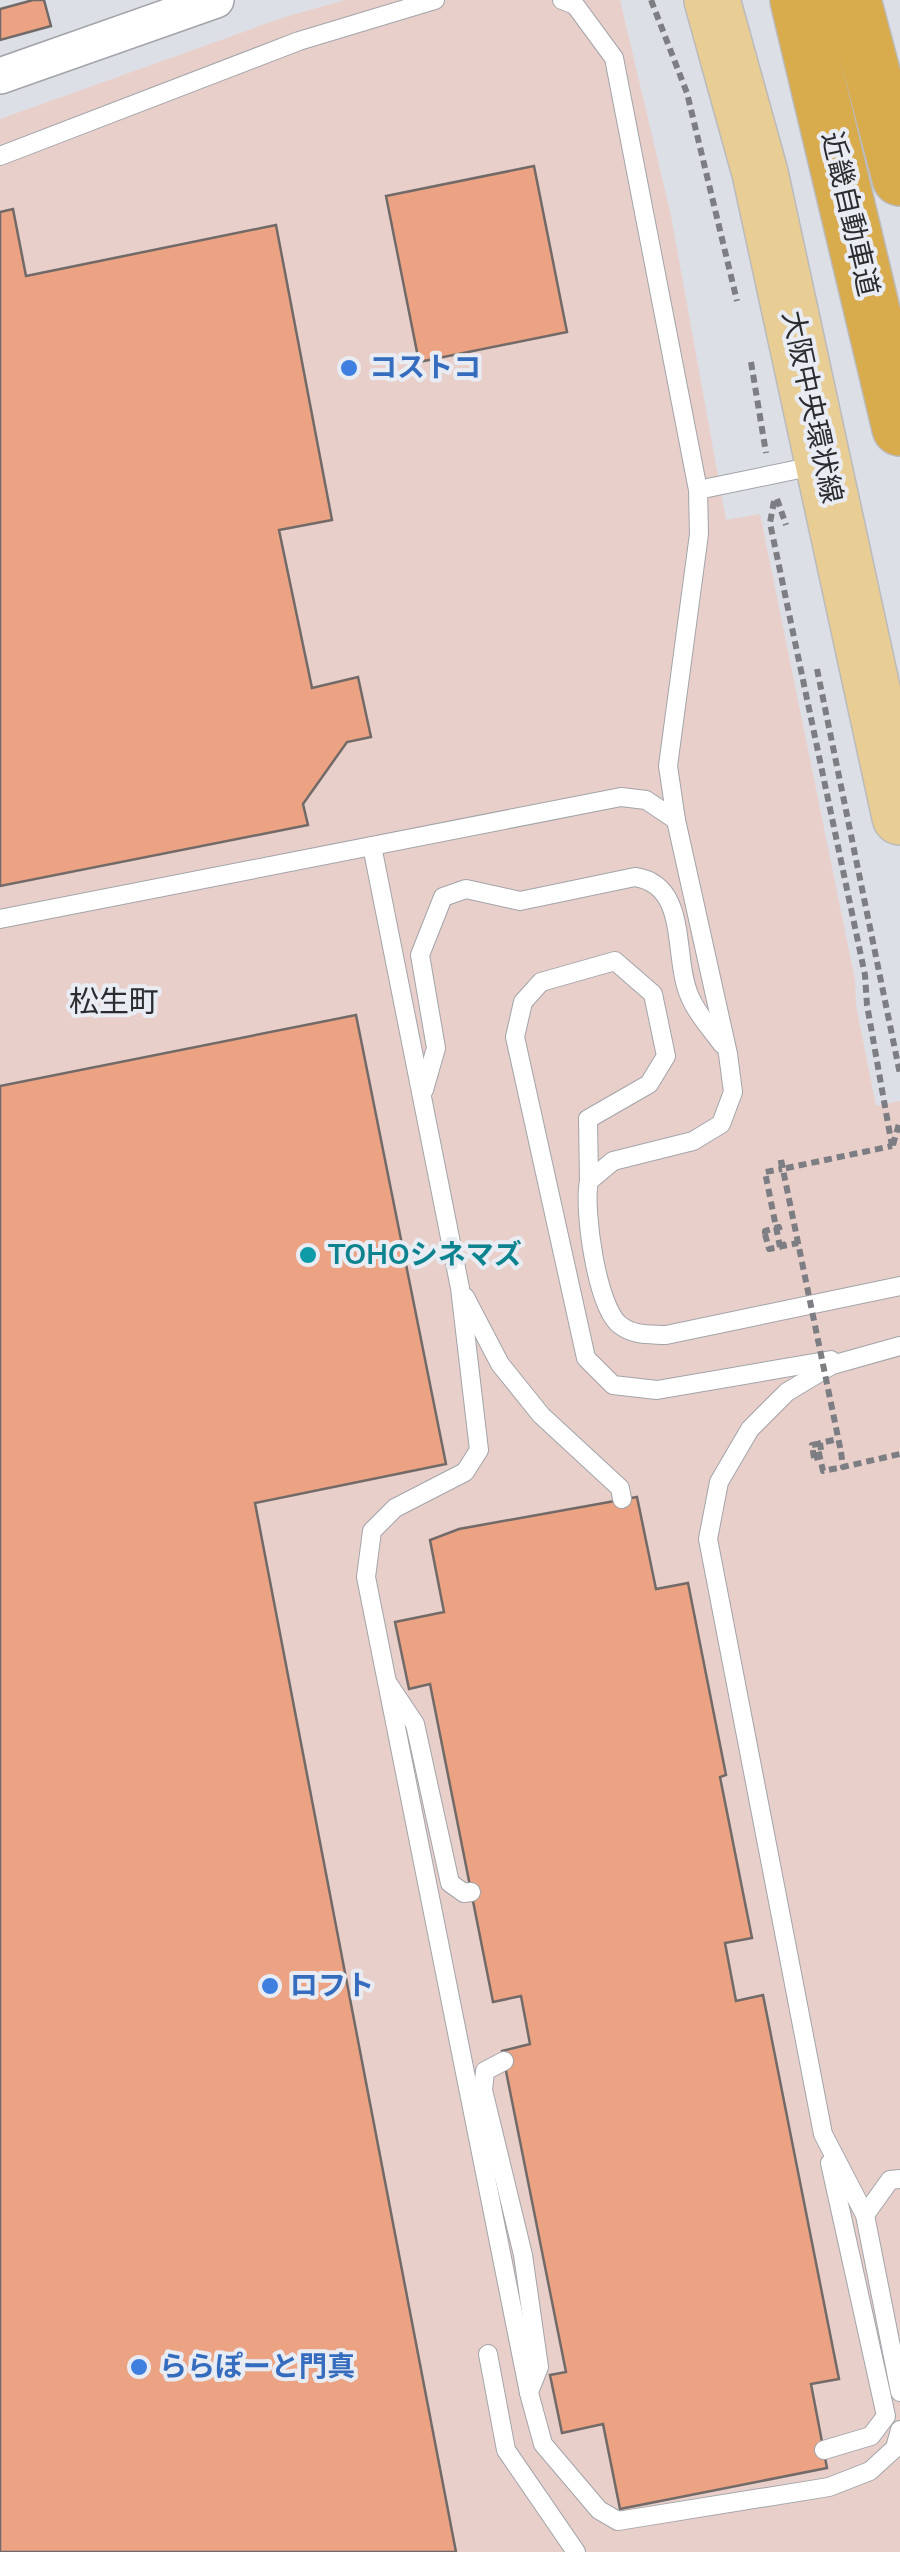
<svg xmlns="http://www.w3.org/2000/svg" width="900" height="2552" viewBox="0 0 900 2552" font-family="'Nunito Sans','Noto Sans JP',sans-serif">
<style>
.commercial{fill:#e9cfca}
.building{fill:#eba383;stroke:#716a68;stroke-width:2.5}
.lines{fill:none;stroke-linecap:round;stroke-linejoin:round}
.lane-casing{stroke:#a2a4aa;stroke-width:20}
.street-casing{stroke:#a2a4aa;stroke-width:38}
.primary-casing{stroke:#bbbbbc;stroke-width:58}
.highway-casing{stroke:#bbbbbc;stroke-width:58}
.path{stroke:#7c7e83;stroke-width:6;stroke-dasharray:8 5;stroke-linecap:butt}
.lane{stroke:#fff;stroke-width:18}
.street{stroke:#fff;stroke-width:35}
.primary{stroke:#e8cd94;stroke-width:55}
.highway{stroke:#d8ab4d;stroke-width:55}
.path-bridge{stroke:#7c7e83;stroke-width:6;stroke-dasharray:8 5;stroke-linecap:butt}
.shop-dot{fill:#3f7fe0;stroke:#eaecf3;stroke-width:4}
.culture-dot{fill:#0f9aa8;stroke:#eaecf3;stroke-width:4}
.labels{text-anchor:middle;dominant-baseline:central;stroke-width:8;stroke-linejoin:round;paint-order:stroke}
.street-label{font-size:28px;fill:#2b2c2f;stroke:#eaecf3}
.shop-label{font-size:28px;font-weight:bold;fill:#366cbe;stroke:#eaecf3;text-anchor:start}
.culture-label{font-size:28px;font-weight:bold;fill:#0d838f;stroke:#eaecf3;text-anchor:start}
.neighbourhood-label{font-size:30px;fill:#2b2c2f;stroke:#eaecf3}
</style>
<rect width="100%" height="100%" fill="#dddfe6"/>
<polygon class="commercial" points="345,0 620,0 671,216 726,520 760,514 855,980 856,1005 876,1106 900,1101 900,2552 0,2552 0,119 285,17"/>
<g class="building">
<polygon points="33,0 44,0 51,26 0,40 0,9"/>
<polygon points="534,166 567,332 419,362 386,196"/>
<polygon points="13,209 26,276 276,225 332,520 279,530 312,688 358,677 371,737 347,742 303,804 308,825 0,886 0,212"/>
<polygon points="356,1015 446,1464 255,1503 456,2552 0,2552 0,1086"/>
<polygon points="637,1497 656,1589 688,1583 726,1775 720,1777 752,1938 725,1943 736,2001 763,1995 839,2379 811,2384 827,2468 620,2509 603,2424 562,2433 550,2375 566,2372 502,2051 530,2044 521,1996 493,2002 430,1684 409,1689 395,1622 444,1612 430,1540 459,1529"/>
</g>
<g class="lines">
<defs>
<g id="lane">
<polyline points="562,0 575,5 614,58 698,490 699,534 668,766 676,820"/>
<polyline points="0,156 299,41 435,0"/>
<polyline points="698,490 819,465"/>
<polyline points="372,846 460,1288 479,1450 465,1472 395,1508 372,1531 366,1577 529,2393 543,2444 599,2510 618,2521 829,2487 870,2471 895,2448 900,2430"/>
<path d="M0 919 621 797 646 800 676 820 728 1054 733 1092 721 1124 693 1141 613 1161 589 1181C583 1209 597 1308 620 1325 634 1336 649 1334 666 1335L900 1286"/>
<path d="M424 1090 436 1048 420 955 443 897 466 889 520 901 635 877C690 885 672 958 690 997 697 1014 711 1029 722 1044"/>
<polyline points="589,1181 588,1119 649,1084 666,1056 653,994 615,961 541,982 523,1002 515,1037 586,1358 613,1385 657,1390 831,1360"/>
<polyline points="465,1297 500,1364 541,1415 620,1488 622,1499"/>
<polyline points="900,1346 832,1365 787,1392 750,1429 719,1482 708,1539 823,2134 865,2215 900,2392"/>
<polyline points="389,1685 415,1724 450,1883 464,1893 471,1892"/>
<polyline points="504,2061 485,2071 483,2090 523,2255 539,2367 529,2392"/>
<polyline points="865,2215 890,2180 900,2179"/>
<polyline points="488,2354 506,2450 576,2552"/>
<polyline points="824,2450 871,2436 886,2416 830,2163"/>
</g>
<polyline id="street" points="0,76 216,0"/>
<polyline id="primary" points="712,0 760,173 900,817"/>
<g id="highway">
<polyline points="798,0 900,428"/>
<polyline points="853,0 900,178"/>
</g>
</defs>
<use href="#lane" class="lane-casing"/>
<use href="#street" class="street-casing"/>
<use href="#primary" class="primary-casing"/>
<use href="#highway" class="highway-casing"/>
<g class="path">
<polyline points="651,0 687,93 737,301"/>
<polyline points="751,362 766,453"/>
<polyline points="777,499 786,525"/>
<polyline points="774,501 770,523 865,975 867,1005 892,1146"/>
<polyline points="817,669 900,1074"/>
<polyline points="893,1145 900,1120"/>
<polyline points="781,1160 782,1169 892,1146"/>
<polyline points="765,1234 769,1249 780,1247 765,1172 782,1169"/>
<polyline points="782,1242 783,1246 798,1243"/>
<polyline points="821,1450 820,1443 838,1439"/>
<polyline points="841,1452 843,1467 900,1454"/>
<polyline points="814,1458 812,1445 817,1444 823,1471 843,1467"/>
</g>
<use href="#lane" class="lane"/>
<use href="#street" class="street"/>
<use href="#primary" class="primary"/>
<use href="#highway" class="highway"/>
<g class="path-bridge">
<polyline points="781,1160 841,1452"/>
<polyline points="765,1234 765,1231 779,1227 780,1231"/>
<polyline points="814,1458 822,1456"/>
</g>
</g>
<g class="shop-dot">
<circle cx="349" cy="368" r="10"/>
<circle cx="270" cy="1986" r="10"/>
<circle cx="139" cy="2367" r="10"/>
</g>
<circle class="culture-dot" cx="308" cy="1255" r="10"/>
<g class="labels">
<g class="street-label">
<text transform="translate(850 214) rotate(77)">近畿自動車道</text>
<text transform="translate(812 407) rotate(78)">大阪中央環状線</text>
</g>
<g class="shop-label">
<text x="369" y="368">コストコ</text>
<text x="290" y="1986">ロフト</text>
<text x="159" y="2367">ららぽーと門真</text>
</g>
<g class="culture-label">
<text x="328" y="1255">TOHOシネマズ</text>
</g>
<g class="neighbourhood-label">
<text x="114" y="1002">松生町</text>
</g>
</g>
</svg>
